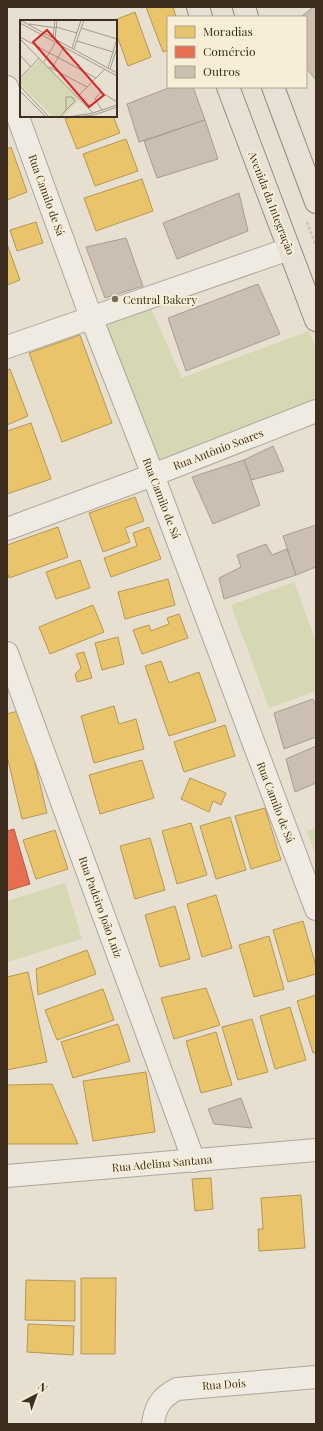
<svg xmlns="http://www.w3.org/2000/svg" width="323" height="1431" viewBox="0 0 323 1431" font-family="'Playfair Display',serif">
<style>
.green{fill:#d6d7b3}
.homes{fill:#e9c46a;stroke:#b59754}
.shops{fill:#e76f51;stroke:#b45c42}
.building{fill:#cbbfb2;stroke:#a89c90}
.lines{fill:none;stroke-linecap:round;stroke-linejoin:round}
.minor-casing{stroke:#ada599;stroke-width:24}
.major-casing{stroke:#928b80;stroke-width:24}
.path{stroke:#c8c2b9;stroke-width:2.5;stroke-dasharray:3 2;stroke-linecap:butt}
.minor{stroke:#efebe3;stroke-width:22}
.major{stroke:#e6e1d4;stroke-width:22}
.poi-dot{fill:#786c5e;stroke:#f7eed8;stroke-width:1.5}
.labels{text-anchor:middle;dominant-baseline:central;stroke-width:4;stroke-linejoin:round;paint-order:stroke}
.street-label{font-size:11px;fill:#3d2e20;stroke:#f7eed8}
.poi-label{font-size:11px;fill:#3d2e20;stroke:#f7eed8;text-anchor:start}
.inset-road{fill:none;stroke:#a3998a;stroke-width:1}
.view{fill:#d62828;fill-opacity:0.15;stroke:#d62828;stroke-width:2}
.inset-edge{fill:none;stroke:#3d2e20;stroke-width:2}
</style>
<rect width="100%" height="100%" fill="#e7e0d1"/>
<g class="green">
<polygon points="151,308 182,378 309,331 316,350 316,400 161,463 100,320"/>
<polygon points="294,582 316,642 316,691 269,708 231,605"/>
<polygon points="316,828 316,856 307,831"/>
<polygon points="65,883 82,939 7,962 7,901"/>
</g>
<g class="homes">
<polygon points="146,7 173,7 176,17 168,17 168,50 163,52"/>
<polygon points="135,12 151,57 128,66 116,33 116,21 112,21"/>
<polygon points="73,116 113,116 120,133 77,149 65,119"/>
<polygon points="126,139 138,171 95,186 83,154"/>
<polygon points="11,147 27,192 7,200 7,149"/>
<polygon points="142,179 153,211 96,231 84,198"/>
<polygon points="36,222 43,243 17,251 10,230"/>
<polygon points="7,244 20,280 7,285"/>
<polygon points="80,335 112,423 62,442 29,353"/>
<polygon points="10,369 28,416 7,425 7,370"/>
<polygon points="31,423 51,479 7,494 7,431"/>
<polygon points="135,497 144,521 125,528 130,542 103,552 89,513"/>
<polygon points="58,527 68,557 9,578 7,571 7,545"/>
<polygon points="149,527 161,559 111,577 104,558 137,546 133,533"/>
<polygon points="80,560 90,588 56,599 46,572"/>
<polygon points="168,579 175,605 125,619 118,592"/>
<polygon points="93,605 104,632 50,654 39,627"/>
<polygon points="179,614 188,638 142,654 133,630 149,625 151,631 169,624 167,618"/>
<polygon points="118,637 124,664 102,670 95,643"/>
<polygon points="84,652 92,678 77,682 75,674 81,668 76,654"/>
<polygon points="161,661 169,683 199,672 216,721 169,736 145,666"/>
<polygon points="114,706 119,724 136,719 144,749 94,763 81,716"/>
<polygon points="22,710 47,813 22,819 7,756 7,714"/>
<polygon points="225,725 235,756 184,772 174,742"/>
<polygon points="142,760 154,798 100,814 89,775"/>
<polygon points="190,778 226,793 221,805 213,801 209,812 181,799"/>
<polygon points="265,808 281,860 251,869 235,816"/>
<polygon points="230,817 246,870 216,879 200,826"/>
<polygon points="191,823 207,875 177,884 162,831"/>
<polygon points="55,830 68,869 36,879 23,840"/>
<polygon points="150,838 165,890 135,899 120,846"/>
<polygon points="216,895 232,948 202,957 187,904"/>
<polygon points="175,906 190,959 160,967 145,915"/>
<polygon points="303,921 316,966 316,974 288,982 273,930"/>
<polygon points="269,936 284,989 254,997 239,945"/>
<polygon points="87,950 96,974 38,995 36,969"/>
<polygon points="28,972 47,1062 7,1070 7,977"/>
<polygon points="206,988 220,1025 174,1039 161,998"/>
<polygon points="103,989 114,1020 57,1040 45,1010"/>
<polygon points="316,995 316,1053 313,1053 297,1001"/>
<polygon points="290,1007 306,1060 275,1069 260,1016"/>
<polygon points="252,1019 268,1072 238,1080 222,1027"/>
<polygon points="118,1024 130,1061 73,1078 61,1042"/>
<polygon points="216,1032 232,1085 201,1093 186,1041"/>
<polygon points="146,1072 155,1132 93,1141 83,1081"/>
<polygon points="52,1084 78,1144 7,1144 7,1085"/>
<polygon points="211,1178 213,1209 195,1211 192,1179"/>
<polygon points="301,1195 305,1248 259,1251 258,1229 263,1229 261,1198"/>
<polygon points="81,1278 116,1278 115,1354 81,1354"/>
<polygon points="26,1280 75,1281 75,1321 25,1320"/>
<polygon points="28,1324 74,1326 73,1355 27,1352"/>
</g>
<polygon class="shops" points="14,829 30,884 7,891 7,831"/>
<g class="building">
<polygon points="313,7 316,7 316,80 306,68 306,17 301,17"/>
<polygon points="171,87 193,87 205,120 139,142 127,104"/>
<polygon points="205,120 218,159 157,178 144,141"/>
<polygon points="239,193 248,231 177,259 163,223"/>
<polygon points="126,238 143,286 105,298 86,247"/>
<polygon points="258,284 280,334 186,371 168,318"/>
<polygon points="273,446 284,471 251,480 244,460"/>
<polygon points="244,460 260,505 213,524 192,477"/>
<polygon points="316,525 316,567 296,575 283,536"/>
<polygon points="266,544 272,555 287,549 296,575 224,599 219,578 241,567 237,555"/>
<polygon points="313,699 316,705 316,737 284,749 274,713"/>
<polygon points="316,746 316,783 295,792 286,759"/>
<polygon points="241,1098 252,1128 214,1124 208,1109"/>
</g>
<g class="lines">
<defs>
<g id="minor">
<polyline points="7,87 91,317 153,475 316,909"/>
<polyline points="7,347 289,249"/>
<polyline points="7,529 153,475 316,411"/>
<polyline points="7,653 194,1161"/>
<polyline points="7,1176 316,1150"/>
<path d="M153 1424C155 1407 161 1397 177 1389L316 1377"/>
</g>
<g id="major">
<polyline points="198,7 201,17"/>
<polyline points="244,7 247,17"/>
<polyline points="228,87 316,320"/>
<polyline points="273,87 316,202"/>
</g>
</defs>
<use href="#minor" class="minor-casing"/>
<use href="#major" class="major-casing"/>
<polyline class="path" points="307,222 316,246"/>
<use href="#minor" class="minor"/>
<use href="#major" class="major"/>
</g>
<circle class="poi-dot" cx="115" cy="299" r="4"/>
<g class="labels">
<g class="street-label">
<text transform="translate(47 195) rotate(70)">Rua Camilo de Sá</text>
<text transform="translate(272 203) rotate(69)">Avenida da Integração</text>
<text transform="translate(218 449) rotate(-21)">Rua Antônio Soares</text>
<text transform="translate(162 498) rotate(69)">Rua Camilo de Sá</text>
<text transform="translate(276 802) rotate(69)">Rua Camilo de Sá</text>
<text transform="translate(101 907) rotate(70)">Rua Padeiro João Luiz</text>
<text transform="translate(162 1163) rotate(-5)">Rua Adelina Santana</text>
<text transform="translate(224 1384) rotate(-4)">Rua Dois</text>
</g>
<g class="poi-label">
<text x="123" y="299">Central Bakery</text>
</g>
</g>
<g transform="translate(20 20)">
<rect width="97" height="97" fill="#e7e0d1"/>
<path d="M20 39 60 79 42 97H33L0 64V60Z" fill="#d6d7b3"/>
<path class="inset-road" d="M0 0 97 53M0 3 97 56M9 4 36 8M36 7 57 13M61 8 97 19 88 48M0 17 76 58M33 18 35 0M0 19 73 93M35 19 37 0M57 21 93 32M52 28 61 0M54 29 64 0M0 35 11 47M24 42 35 23M29 47 67 67M32 48 44 27M90 49 97 28M0 58 19 38M0 66 29 97M0 71 26 97M58 76 85 49M82 90 75 79 81 72 97 82M40 97 46 90 55 81 52 77H46V90M48 97 73 93 97 85M56 97 74 95 97 87"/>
<path class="view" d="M27 10 84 75 69 87 13 22Z"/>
<rect width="97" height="97" class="inset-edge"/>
</g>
<rect width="323" height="1431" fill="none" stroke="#3d2e20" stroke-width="16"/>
<rect x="167" y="16" width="140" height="72" fill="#f7eed8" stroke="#ada18e"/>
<rect x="175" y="26" width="20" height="12" fill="#e9c46a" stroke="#ada18e"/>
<text x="203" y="36" font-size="12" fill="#3d2e20">Moradias</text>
<rect x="175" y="46" width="20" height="12" fill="#e76f51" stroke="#ada18e"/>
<text x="203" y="56" font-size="12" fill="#3d2e20">Comércio</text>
<rect x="175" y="66" width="20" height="12" fill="#cbbfb2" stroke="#ada18e"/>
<text x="203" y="76" font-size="12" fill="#3d2e20">Outros</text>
<g transform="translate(36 1395) rotate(41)" stroke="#f7eed8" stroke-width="3" paint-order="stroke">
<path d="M0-3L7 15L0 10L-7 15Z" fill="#3d2e20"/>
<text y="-6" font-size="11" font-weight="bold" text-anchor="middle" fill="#3d2e20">N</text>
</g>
</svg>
